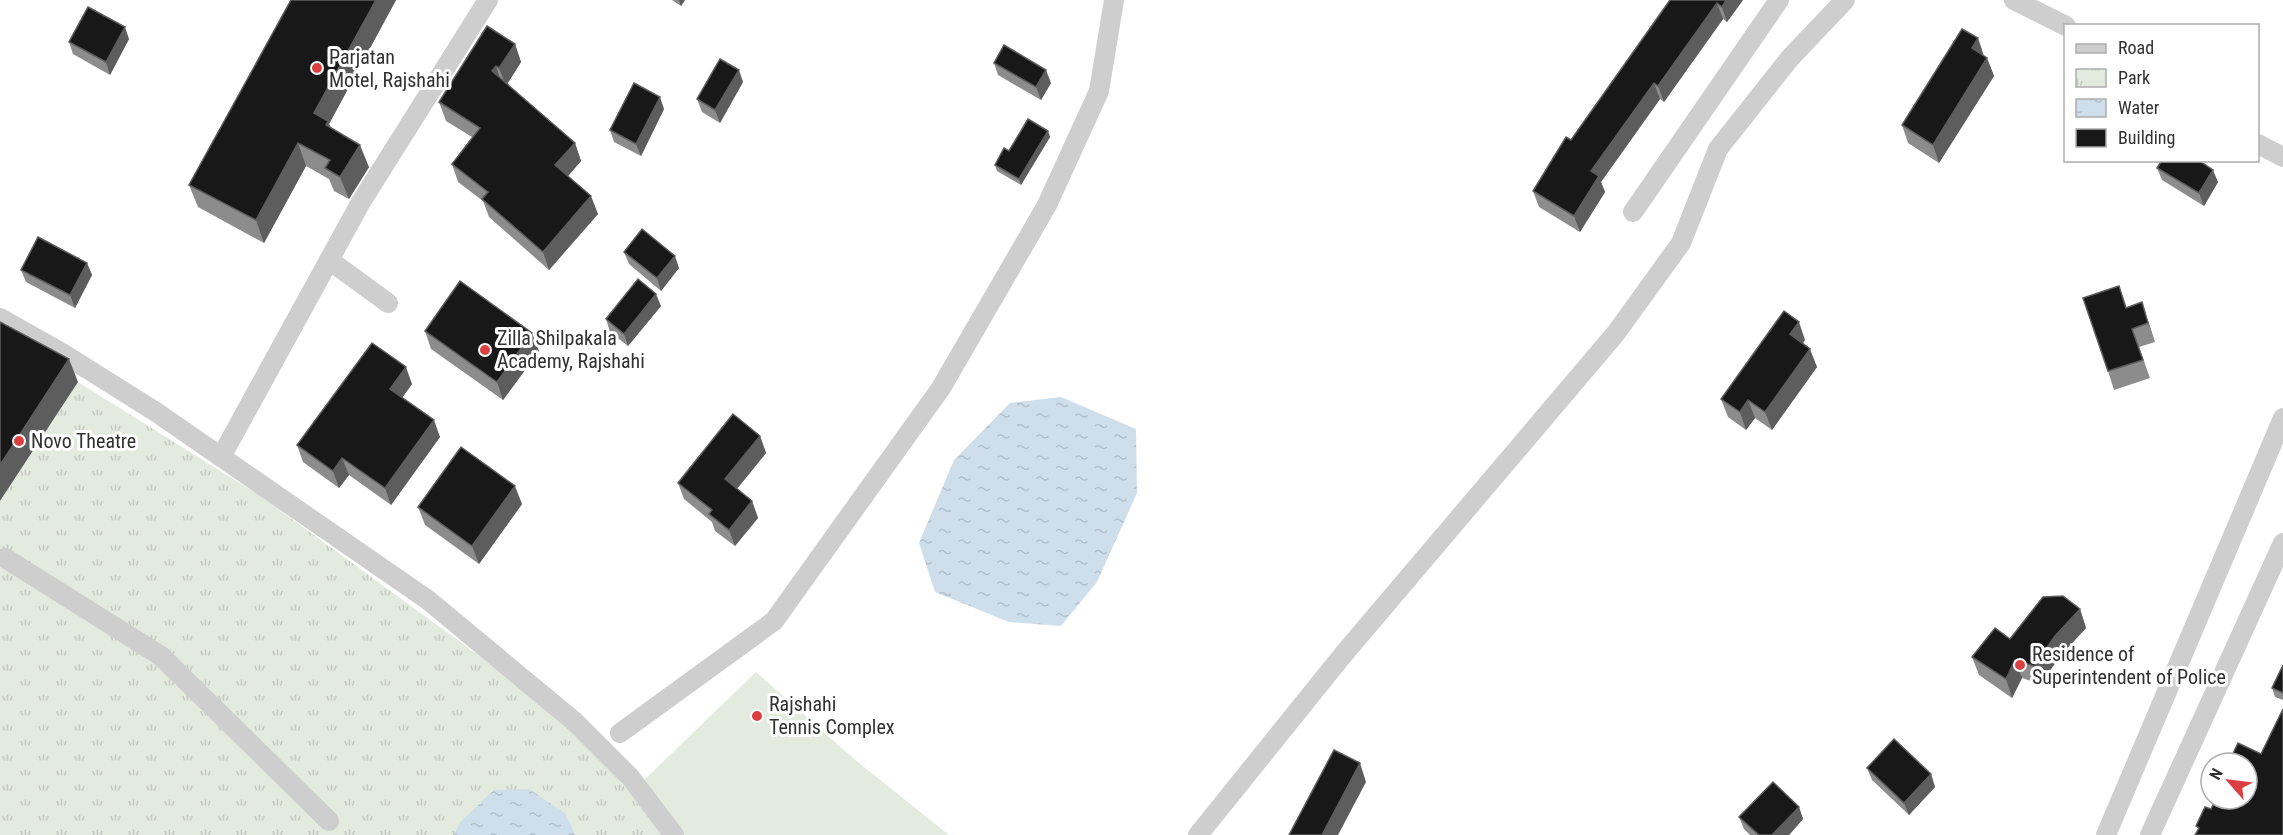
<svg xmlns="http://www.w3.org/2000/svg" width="2283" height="835" viewBox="0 0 2283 835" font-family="'Roboto Condensed',sans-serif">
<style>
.park{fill:url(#park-tufts)}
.garden{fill:#e3eade}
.water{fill:url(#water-ripples)}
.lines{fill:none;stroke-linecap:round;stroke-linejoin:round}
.street{stroke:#cecece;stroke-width:20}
.wall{fill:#8c8c8c}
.shaded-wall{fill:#5d5d5d}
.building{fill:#181818;stroke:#5d5d5d;stroke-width:1.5}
.poi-dot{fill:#dc3f40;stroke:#fff;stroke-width:2}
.labels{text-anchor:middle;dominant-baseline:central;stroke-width:6;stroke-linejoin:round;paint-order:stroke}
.poi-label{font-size:20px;fill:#313131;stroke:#fff;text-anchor:start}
</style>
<defs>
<pattern id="park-tufts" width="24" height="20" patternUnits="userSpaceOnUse" patternTransform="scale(1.5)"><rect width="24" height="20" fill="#e3eade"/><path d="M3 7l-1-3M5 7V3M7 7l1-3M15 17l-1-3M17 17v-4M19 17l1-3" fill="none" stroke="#c3c9bf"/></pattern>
<pattern id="water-ripples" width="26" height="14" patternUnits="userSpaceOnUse" patternTransform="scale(1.5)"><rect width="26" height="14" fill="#cedeeb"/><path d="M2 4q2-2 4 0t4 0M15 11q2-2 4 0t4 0" fill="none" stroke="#b1bfca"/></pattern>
</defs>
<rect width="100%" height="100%" fill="#fff"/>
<polygon class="park" points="78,382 259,495 507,676 591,745 663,835 0,835 0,501"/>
<polygon class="garden" points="756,672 854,759 949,835 680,835 641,783"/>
<g class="water">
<polygon points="1061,397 1136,429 1137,493 1097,582 1061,626 1009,622 935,592 919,543 954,460 1010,403"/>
<polygon points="529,789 566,814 575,835 454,835 460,822 494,790"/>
</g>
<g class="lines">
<g class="street">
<polyline points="2014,0 2066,26"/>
<polyline points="2258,144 2283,157"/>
<polyline points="1633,212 1779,0"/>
<polyline points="329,260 388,303"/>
<polyline points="0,318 62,353 156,412 428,600 575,722 630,777 674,835"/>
<polyline points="221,457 361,202 488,0"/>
<polyline points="5,558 161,656 329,821"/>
<polyline points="620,733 774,621 941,388 1047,205 1099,91 1114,0"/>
<polyline points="1198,835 1342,656 1616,333 1681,243 1718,149 1790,58 1845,0"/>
<polyline points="2106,835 2283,418"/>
<polyline points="2150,835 2283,543"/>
</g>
</g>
<g class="wall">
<polygon points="291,0 396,0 329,124 331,127 369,167 349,199 334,191 329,179 306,166 264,243 198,207 189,185"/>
<polygon points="672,0 685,0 681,6"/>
<polygon points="1670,0 1743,0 1727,22 1723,19 1664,102 1660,99 1601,182 1605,192 1580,232 1539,207 1533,191 1571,140"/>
<polygon points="1978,38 1984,56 1987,58 1994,76 1939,163 1908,143 1902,125"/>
<polygon points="129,39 110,75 73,54 69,42"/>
<polygon points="515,44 521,62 507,84 575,143 581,161 568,176 598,214 549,270 489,217 483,201 458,182 452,164 472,137 446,121 439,102"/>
<polygon points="994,63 1051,83 1041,100 998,75"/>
<polygon points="743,82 720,123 702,112 697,99"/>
<polygon points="664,109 641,156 614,142 610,130"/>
<polygon points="1048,131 1050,137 1021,185 997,171 995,165 1009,151"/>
<polygon points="2157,168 2218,182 2204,206 2162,180"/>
<polygon points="624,252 679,268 661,291 629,264"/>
<polygon points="87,263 92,275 75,308 26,282 21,270"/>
<polygon points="661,306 628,346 610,332 606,319"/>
<polygon points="2127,307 2148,321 2155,342 2139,347 2150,378 2114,390 2108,371"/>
<polygon points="425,331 539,351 503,400 431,349"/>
<polygon points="1805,340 1803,343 1817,367 1772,430 1755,418 1746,430 1728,417 1721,399"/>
<polygon points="412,384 402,398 440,437 391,505 349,475 339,488 303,462 297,445"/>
<polygon points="760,436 766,453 737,489 752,501 758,518 735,546 715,531 712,522 684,499 678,483"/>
<polygon points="522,504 479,564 425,525 418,507"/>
<polygon points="2080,609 2086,628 2062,654 2040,684 2022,678 2012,698 1979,675 1972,657 2010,639"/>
<polygon points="2283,665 2283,700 2275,697 2272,688"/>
<polygon points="1867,768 1931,774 1935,787 1909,815 1872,780"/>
<polygon points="1799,807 1803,819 1789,835 1750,835 1744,829 1739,817"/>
</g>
<g class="shaded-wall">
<polygon points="376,0 396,0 329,124 337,144 314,113"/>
<polygon points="679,0 685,0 681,6"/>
<polygon points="1726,0 1743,0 1727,22 1722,7"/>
<polygon points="1717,3 1723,19 1664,102 1658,86"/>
<polygon points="125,27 129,39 110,75 106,62"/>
<polygon points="1978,38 1984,57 1972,48"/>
<polygon points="515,44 521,62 506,86 499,68"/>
<polygon points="1987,58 1994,76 1939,163 1933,145"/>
<polygon points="496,66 502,85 492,71"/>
<polygon points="739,70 743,82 720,123 715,110"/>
<polygon points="1046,70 1051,83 1041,100 1036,87"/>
<polygon points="1654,83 1660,99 1601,182 1605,192 1580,232 1574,216 1591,171"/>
<polygon points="660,97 664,109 641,156 636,144"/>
<polygon points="1048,131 1050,137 1021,185 1019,179"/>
<polygon points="298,143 306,166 264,243 256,220"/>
<polygon points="575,143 581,161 562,183 555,165"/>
<polygon points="360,145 369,167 349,199 340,177"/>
<polygon points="2213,170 2218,182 2204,206 2199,193"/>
<polygon points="591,196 598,214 549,270 543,252"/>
<polygon points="675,256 679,268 661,291 657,278"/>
<polygon points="87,263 92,275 75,308 70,295"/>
<polygon points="656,294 661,306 628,346 624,334"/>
<polygon points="2142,302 2148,321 2155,342 2148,323"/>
<polygon points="1799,322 1805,340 1797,352 1790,334"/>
<polygon points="532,333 539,351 503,400 497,382"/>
<polygon points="1810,349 1817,367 1772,430 1765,412"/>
<polygon points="69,359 78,382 0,501 0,465"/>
<polygon points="406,367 412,384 396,406 390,389"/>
<polygon points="1748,400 1755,418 1746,430 1740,412"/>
<polygon points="434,420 440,437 391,505 385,488"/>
<polygon points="760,436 766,453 731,496 725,479"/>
<polygon points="342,458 349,475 339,488 333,471"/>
<polygon points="515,486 522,504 479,564 472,546"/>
<polygon points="752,501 758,518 735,546 729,530"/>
<polygon points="2080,609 2086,628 2062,654 2040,684 2034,666 2055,636"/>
<polygon points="2015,660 2022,678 2012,698 2006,679"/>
<polygon points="1360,763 1366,782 1338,835 1322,835"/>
<polygon points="1931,774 1935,787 1909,815 1904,803"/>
<polygon points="1799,807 1803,819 1789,835 1772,835"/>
</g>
<g class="building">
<polygon points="291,0 376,0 314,113 328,121 326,125 360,145 340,177 325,168 330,160 298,143 256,220 189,185"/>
<polygon points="1670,0 1726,0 1722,7 1717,3 1658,86 1654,83 1591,171 1599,176 1574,216 1533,191 1566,137 1571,140"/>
<polygon points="88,7 125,27 106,62 69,42"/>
<polygon points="487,26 515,44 499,68 496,66 492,71 575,143 555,165 591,196 543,252 482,199 488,192 452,164 480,128 439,102"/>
<polygon points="1962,29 1978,38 1972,48 1987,58 1933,145 1902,125"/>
<polygon points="1004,45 1046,70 1036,87 994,63"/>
<polygon points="720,59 739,70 715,110 697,99"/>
<polygon points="634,83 660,97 636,144 610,130"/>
<polygon points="1028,119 1048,131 1019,179 995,165 1004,148 1009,151"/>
<polygon points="2162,160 2198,160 2213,170 2199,193 2157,168"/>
<polygon points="642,229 675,256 657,278 624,252"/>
<polygon points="38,237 87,263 70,295 21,270"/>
<polygon points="638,279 656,294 624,334 606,319"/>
<polygon points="460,281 532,333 497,382 425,331"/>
<polygon points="2119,286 2126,308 2142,302 2148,323 2132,329 2143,360 2108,371 2083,298"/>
<polygon points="1784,311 1799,322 1790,334 1810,349 1765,412 1748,400 1740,412 1721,399"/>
<polygon points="0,322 69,359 0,465"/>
<polygon points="372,343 406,367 390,389 434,420 385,488 342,458 333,471 297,445"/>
<polygon points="733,414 760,436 725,479 752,501 729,530 709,514 712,510 678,483"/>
<polygon points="461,447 515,486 472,546 418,507"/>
<polygon points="2063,596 2080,609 2055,636 2034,666 2015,660 2006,679 1972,657 1995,628 2010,639 2043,597"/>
<polygon points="2283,665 2283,693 2272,688"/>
<polygon points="2283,709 2283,835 2195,835 2199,828 2196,826 2205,807 2211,809 2216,799 2247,799 2247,763 2229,762 2238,743 2261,754"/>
<polygon points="1894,739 1931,774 1904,803 1867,768"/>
<polygon points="1334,750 1360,763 1322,835 1289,835"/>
<polygon points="1773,782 1799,807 1772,835 1759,835 1739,817"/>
</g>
<g class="poi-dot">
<circle cx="317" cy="68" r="6"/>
<circle cx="485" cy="350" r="6"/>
<circle cx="19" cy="441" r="6"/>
<circle cx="2020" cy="665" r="6"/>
<circle cx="757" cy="716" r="6"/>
</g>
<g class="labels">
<g class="poi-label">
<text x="329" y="57">Parjatan<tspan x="329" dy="23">Motel, Rajshahi</tspan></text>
<text x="497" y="338">Zilla Shilpakala<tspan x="497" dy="23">Academy, Rajshahi</tspan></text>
<text x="31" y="441">Novo Theatre</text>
<text x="2032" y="654">Residence of<tspan x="2032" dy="23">Superintendent of Police</tspan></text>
<text x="769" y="704">Rajshahi<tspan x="769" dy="23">Tennis Complex</tspan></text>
</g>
</g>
<rect x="2064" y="24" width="195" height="138" fill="#ffffff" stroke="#adadad" stroke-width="1.5"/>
<rect x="2076" y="44" width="30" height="9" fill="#cecece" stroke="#adadad" stroke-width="1.5"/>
<text x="2118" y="54" font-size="18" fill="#313131">Road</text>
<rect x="2076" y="69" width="30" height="18" fill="url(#park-tufts)" stroke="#adadad" stroke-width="1.5"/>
<text x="2118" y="84" font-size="18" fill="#313131">Park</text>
<rect x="2076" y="99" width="30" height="18" fill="url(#water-ripples)" stroke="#adadad" stroke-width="1.5"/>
<text x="2118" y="114" font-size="18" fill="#313131">Water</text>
<rect x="2076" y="129" width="30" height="18" fill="#181818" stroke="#adadad" stroke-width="1.5"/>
<text x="2118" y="144" font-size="18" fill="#313131">Building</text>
<g transform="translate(2229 781) rotate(298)"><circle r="28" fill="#ffffff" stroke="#adadad" stroke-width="1.5"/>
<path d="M0-4.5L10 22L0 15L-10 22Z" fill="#dc3f40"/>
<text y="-9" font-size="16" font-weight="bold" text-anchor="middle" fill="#313131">N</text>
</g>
</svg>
